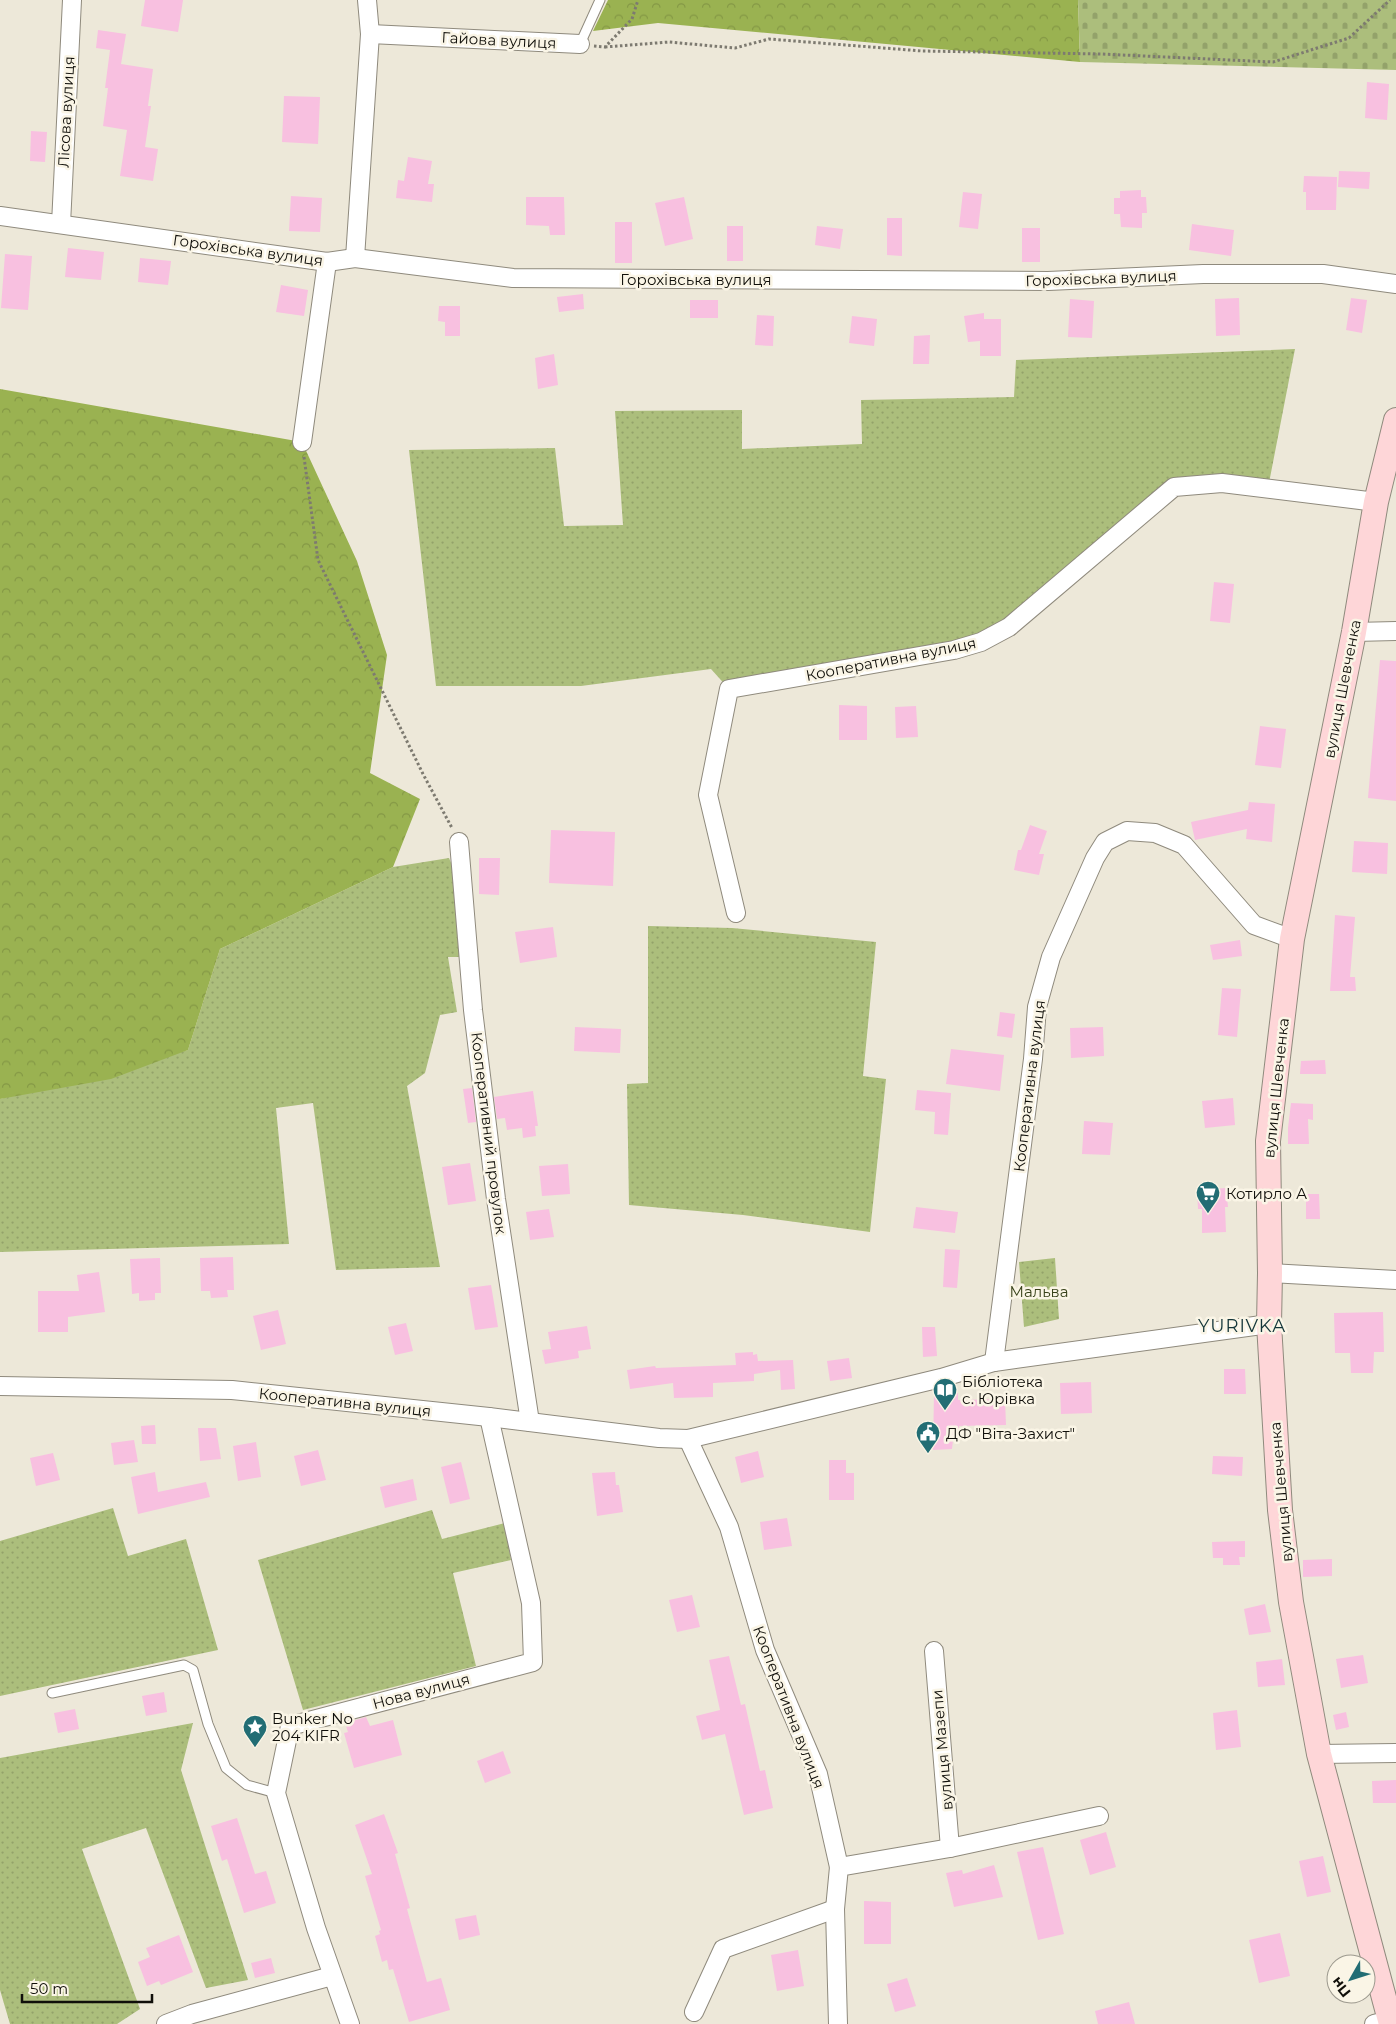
<svg xmlns="http://www.w3.org/2000/svg" width="1396" height="2024" viewBox="0 0 1396 2024" font-family="Montserrat,sans-serif">
<style>
.green{fill:url(#green-dots)}
.forest{fill:url(#forest-crowns)}
.cemetery{fill:url(#cemetery-stones)}
.building{fill:#f8c0e0}
.lines{fill:none;stroke-linecap:round;stroke-linejoin:round}
.lane-casing{stroke:#8f8a7d;stroke-width:11}
.street-casing{stroke:#8f8a7d;stroke-width:20}
.secondary-casing{stroke:#8f8a7d;stroke-width:26}
.path{stroke:#7d7a70;stroke-width:3;stroke-dasharray:2.5 2.5;stroke-linecap:butt}
.lane{stroke:#fff;stroke-width:9}
.street{stroke:#fff;stroke-width:18}
.secondary{stroke:#fed6d8;stroke-width:24}
.labels{text-anchor:middle;dominant-baseline:central;stroke-width:5;stroke-linejoin:round;paint-order:stroke}
.street-label{font-size:15px;fill:#100f0a;stroke:#faf5e6}
.poi-label{font-size:15px;fill:#100f0a;stroke:#faf5e6;text-anchor:start}
.park-label{font-size:15px;fill:#374119;stroke:#faf5e6}
.quarter-label{font-size:18px;letter-spacing:1px;fill:#133539;stroke:#faf5e6}
</style>
<defs>
<pattern id="green-dots" width="8" height="8" patternUnits="userSpaceOnUse" patternTransform="scale(1.25)"><rect width="8" height="8" fill="#acbe7c"/><path d="M2 2h.1M6 6h.1" fill="none" stroke="#93a26a" stroke-width="1.8" stroke-linecap="round"/></pattern>
<pattern id="forest-crowns" width="20" height="18" patternUnits="userSpaceOnUse" patternTransform="scale(1.25)"><rect width="20" height="18" fill="#9ab251"/><path d="M2 6a3 3 0 1 1 6 0M12 15a3 3 0 1 1 6 0" fill="none" stroke="#849845"/></pattern>
<pattern id="cemetery-stones" width="16" height="16" patternUnits="userSpaceOnUse" patternTransform="scale(1.25)"><rect width="16" height="16" fill="#acbe7c"/><path d="M2 7V4a2 2 0 0 1 4 0v3zM10 15v-3a2 2 0 0 1 4 0v3z" fill="#93a26a"/></pattern>
</defs>
<rect width="100%" height="100%" fill="#ede8d9"/>
<g class="green">
<polygon points="1295,349 1268,488 1174,487 981,642 729,689 711,669 581,686 436,686 409,450 555,448 564,526 623,525 615,411 742,410 742,449 862,444 861,400 1014,397 1016,360"/>
<polygon points="449,858 457,877 462,957 448,957 457,1012 440,1015 425,1073 407,1086 440,1267 336,1270 313,1103 276,1108 289,1244 0,1252 0,1099 188,1050 220,949 393,867"/>
<polygon points="648,926 732,928 876,942 863,1076 886,1079 870,1232 743,1215 629,1205 627,1084 648,1083"/>
<polygon points="1055,1258 1059,1319 1024,1327 1019,1262"/>
<polygon points="113,1508 128,1556 186,1539 218,1650 0,1696 0,1541"/>
<polygon points="432,1510 442,1539 505,1523 511,1560 453,1573 476,1666 303,1710 258,1560"/>
<polygon points="193,1723 181,1770 248,1980 206,1988 146,1828 82,1849 140,2009 117,2024 10,2024 0,1990 0,1758"/>
</g>
<g class="forest">
<polygon points="608,0 1078,0 1080,62 658,23 593,31"/>
<polygon points="0,389 302,442 357,561 387,655 370,773 420,799 393,867 220,949 188,1050 111,1079 0,1099"/>
</g>
<polygon class="cemetery" points="1078,0 1396,0 1396,70 1080,62"/>
<g class="building">
<polygon points="145,0 183,0 178,32 141,26"/>
<polygon points="98,30 126,34 121,64 153,69 148,106 151,106 145,147 158,149 153,181 120,176 127,130 103,126 108,88 105,88 110,50 96,48"/>
<polygon points="1367,82 1389,84 1387,120 1365,118"/>
<polygon points="284,96 320,97 318,144 282,142"/>
<polygon points="31,131 47,132 45,162 30,161"/>
<polygon points="408,157 432,161 428,184 434,184 432,202 396,198 398,180 404,181"/>
<polygon points="1339,171 1370,172 1369,189 1338,187"/>
<polygon points="1304,176 1337,177 1336,210 1306,210 1306,192 1303,192"/>
<polygon points="1141,190 1141,197 1146,197 1147,213 1142,213 1142,228 1121,227 1120,214 1114,214 1114,198 1120,198 1120,191"/>
<polygon points="963,192 982,194 978,229 959,227"/>
<polygon points="291,196 322,198 320,232 289,231"/>
<polygon points="526,197 564,197 565,235 550,235 549,226 526,225"/>
<polygon points="684,197 693,239 665,246 655,203"/>
<polygon points="887,218 902,218 902,256 887,255"/>
<rect x="615" y="222" width="17" height="41"/>
<polygon points="1192,224 1234,230 1231,256 1189,250"/>
<rect x="727" y="226" width="16" height="35"/>
<polygon points="817,226 843,229 840,249 815,245"/>
<rect x="1022" y="228" width="18" height="34"/>
<polygon points="68,248 104,252 101,280 65,277"/>
<polygon points="5,254 32,256 28,310 1,308"/>
<polygon points="140,258 171,261 168,285 138,282"/>
<polygon points="281,285 308,290 304,316 276,312"/>
<polygon points="583,294 584,309 559,312 557,297"/>
<polygon points="1239,298 1240,335 1216,336 1215,299"/>
<polygon points="1351,298 1367,300 1362,333 1346,330"/>
<polygon points="1070,299 1094,301 1092,338 1068,337"/>
<rect x="690" y="300" width="28" height="18"/>
<polygon points="439,306 460,306 460,336 445,336 445,322 438,321"/>
<polygon points="984,313 984,319 1001,319 1001,356 980,356 980,341 968,342 964,316"/>
<polygon points="757,315 774,316 773,346 755,345"/>
<polygon points="852,316 877,319 874,346 849,343"/>
<polygon points="930,335 929,364 913,364 914,336"/>
<polygon points="554,354 558,385 538,389 535,358"/>
<polygon points="1214,582 1234,584 1230,623 1210,621"/>
<polygon points="1380,660 1396,661 1396,801 1368,798"/>
<polygon points="839,705 867,706 867,740 839,740"/>
<polygon points="916,706 918,737 896,738 895,707"/>
<polygon points="1260,726 1286,729 1281,768 1255,765"/>
<polygon points="1249,802 1275,804 1272,842 1246,839 1247,829 1195,840 1191,822 1248,810"/>
<polygon points="1030,825 1047,831 1039,854 1044,854 1039,875 1014,870 1018,850 1021,850"/>
<polygon points="551,830 615,832 613,886 549,883"/>
<polygon points="1354,841 1388,843 1387,874 1352,872"/>
<polygon points="479,858 500,858 499,895 479,894"/>
<polygon points="1335,915 1355,917 1350,977 1355,977 1356,991 1330,991"/>
<polygon points="553,927 557,957 520,963 515,932"/>
<polygon points="1240,940 1242,956 1213,960 1210,945"/>
<polygon points="1222,988 1241,989 1237,1037 1218,1035"/>
<polygon points="1000,1012 1015,1014 1012,1038 997,1036"/>
<polygon points="575,1027 621,1029 620,1053 574,1051"/>
<polygon points="1103,1027 1104,1056 1071,1058 1070,1028"/>
<polygon points="951,1049 1004,1055 1000,1091 946,1084"/>
<polygon points="1325,1060 1326,1074 1300,1074 1301,1061"/>
<polygon points="472,1088 476,1122 468,1123 463,1089"/>
<polygon points="917,1090 951,1093 948,1135 934,1134 935,1112 915,1110"/>
<polygon points="533,1091 538,1126 535,1126 536,1136 523,1138 522,1128 507,1130 505,1118 497,1119 494,1097"/>
<polygon points="1233,1098 1235,1125 1205,1128 1202,1101"/>
<polygon points="1291,1103 1313,1104 1313,1120 1308,1119 1309,1144 1288,1144 1288,1128"/>
<polygon points="1084,1121 1113,1123 1110,1155 1082,1154"/>
<polygon points="470,1163 476,1201 448,1205 442,1167"/>
<polygon points="568,1164 570,1194 542,1196 539,1166"/>
<polygon points="1226,1188 1228,1207 1225,1207 1226,1232 1202,1233 1202,1209 1198,1209 1197,1190"/>
<polygon points="1306,1194 1319,1194 1320,1219 1306,1219"/>
<polygon points="916,1207 958,1212 955,1233 913,1228"/>
<polygon points="549,1209 554,1237 530,1240 526,1212"/>
<polygon points="945,1249 960,1250 957,1288 943,1287"/>
<polygon points="233,1257 234,1290 227,1290 228,1297 211,1298 210,1291 201,1291 200,1258"/>
<polygon points="160,1258 161,1293 155,1293 155,1300 139,1301 139,1293 132,1294 130,1259"/>
<polygon points="99,1272 105,1312 68,1317 68,1332 38,1332 38,1291 79,1291 77,1275"/>
<polygon points="491,1285 498,1327 475,1330 468,1288"/>
<polygon points="278,1310 286,1344 261,1350 253,1316"/>
<polygon points="1383,1312 1384,1352 1374,1352 1373,1373 1351,1373 1350,1353 1335,1353 1334,1313"/>
<polygon points="406,1323 413,1351 395,1355 388,1327"/>
<polygon points="587,1326 591,1349 578,1351 579,1358 545,1364 542,1350 551,1349 548,1332"/>
<polygon points="922,1327 935,1327 937,1356 923,1357"/>
<polygon points="753,1352 753,1355 757,1354 758,1361 793,1360 795,1389 781,1390 780,1370 754,1374 754,1381 713,1383 713,1397 674,1398 673,1383 630,1389 627,1370 655,1366 656,1368 736,1365 735,1353"/>
<polygon points="849,1358 852,1378 830,1381 827,1361"/>
<polygon points="1224,1369 1245,1369 1246,1394 1224,1394"/>
<polygon points="1091,1382 1092,1413 1061,1414 1060,1383"/>
<polygon points="934,1393 958,1393 958,1400 1005,1399 1006,1425 959,1426 960,1441 953,1440 952,1449 933,1450"/>
<polygon points="155,1425 156,1444 142,1444 141,1426"/>
<polygon points="198,1428 216,1428 221,1459 200,1461"/>
<polygon points="134,1440 138,1462 114,1465 111,1443"/>
<polygon points="256,1442 261,1477 238,1481 233,1446"/>
<polygon points="318,1450 326,1480 301,1486 294,1456"/>
<polygon points="758,1451 764,1477 741,1483 735,1457"/>
<polygon points="53,1453 60,1480 36,1486 30,1458"/>
<polygon points="1213,1456 1243,1457 1242,1476 1212,1474"/>
<polygon points="829,1460 846,1460 846,1473 854,1473 854,1500 829,1500"/>
<polygon points="461,1462 470,1499 450,1504 441,1467"/>
<polygon points="155,1472 158,1492 206,1482 210,1497 138,1514 131,1477"/>
<polygon points="615,1472 616,1485 619,1485 623,1512 597,1516 592,1473"/>
<polygon points="413,1479 417,1500 385,1508 380,1487"/>
<polygon points="787,1518 792,1546 764,1550 760,1522"/>
<polygon points="1245,1541 1245,1557 1239,1557 1240,1565 1223,1565 1223,1558 1213,1558 1212,1542"/>
<polygon points="1332,1559 1332,1576 1303,1577 1303,1560"/>
<polygon points="692,1595 700,1627 677,1632 669,1600"/>
<polygon points="1265,1604 1271,1632 1249,1635 1244,1609"/>
<polygon points="1363,1655 1368,1683 1341,1688 1336,1659"/>
<polygon points="729,1656 741,1705 745,1704 760,1771 765,1770 773,1808 744,1815 725,1734 702,1740 696,1716 720,1710 709,1660"/>
<polygon points="1282,1659 1285,1685 1258,1687 1256,1662"/>
<polygon points="164,1692 167,1712 146,1716 142,1696"/>
<polygon points="75,1709 79,1729 58,1733 54,1713"/>
<polygon points="1237,1710 1241,1747 1216,1750 1213,1713"/>
<polygon points="1346,1712 1349,1727 1336,1730 1333,1715"/>
<polygon points="366,1717 370,1726 393,1720 402,1755 354,1768 344,1733 348,1732 345,1723"/>
<polygon points="503,1751 511,1773 485,1783 477,1761"/>
<polygon points="1396,1780 1396,1803 1373,1803 1372,1781"/>
<polygon points="384,1814 398,1853 395,1854 410,1908 407,1909 427,1982 441,1978 450,2010 409,2022 393,1969 389,1970 387,1960 382,1962 375,1936 380,1934 379,1931 381,1930 365,1876 372,1874 355,1825"/>
<polygon points="237,1818 255,1874 266,1871 276,1903 244,1913 227,1859 222,1861 211,1826"/>
<polygon points="1106,1832 1116,1867 1090,1875 1080,1840"/>
<polygon points="1043,1847 1064,1934 1038,1940 1017,1852"/>
<polygon points="1323,1856 1331,1892 1307,1897 1299,1861"/>
<polygon points="994,1865 1003,1897 954,1907 946,1873 962,1870 963,1874"/>
<polygon points="864,1901 891,1902 891,1944 864,1944"/>
<polygon points="476,1915 480,1935 459,1940 455,1919"/>
<polygon points="1280,1933 1290,1976 1259,1983 1249,1940"/>
<polygon points="179,1935 193,1972 161,1985 159,1981 147,1986 138,1962 150,1957 146,1948"/>
<polygon points="798,1950 804,1986 777,1991 771,1955"/>
<polygon points="271,1958 275,1973 255,1978 251,1963"/>
<polygon points="907,1978 916,2006 895,2012 887,1984"/>
<polygon points="1129,2002 1135,2024 1098,2024 1095,2011"/>
</g>
<g class="lines">
<defs>
<g id="lane">
<polyline points="580,44 600,0"/>
<polyline points="52,1693 184,1665 193,1670 208,1724 226,1768 247,1785 276,1793"/>
</g>
<g id="street">
<polyline points="370,34 580,44"/>
<polyline points="0,216 327,262 355,258 513,278 1048,281 1203,274 1323,274 1396,284"/>
<polyline points="61,224 72,0"/>
<polyline points="355,258 370,34 367,0"/>
<polyline points="302,442 327,262"/>
<polyline points="1354,632 1396,631"/>
<polyline points="459,842 473,1010 496,1199 530,1422"/>
<polyline points="736,913 708,795 729,689 954,650 981,642 1009,627 1174,487 1222,483 1376,502"/>
<polyline points="1270,1273 1396,1280"/>
<polyline points="994,1362 1033,1059 1037,1007 1051,957 1095,858 1105,842 1127,831 1155,833 1184,845 1254,925 1292,939"/>
<polyline points="0,1386 232,1390 489,1417 659,1438 688,1439 941,1378 994,1362 1269,1324"/>
<polyline points="688,1439 729,1527 765,1650 818,1774 839,1867"/>
<polyline points="934,1651 950,1848"/>
<polyline points="1319,1754 1396,1753"/>
<polyline points="694,2012 723,1949 835,1909"/>
<polyline points="166,2024 192,2014 332,1976"/>
<polyline points="350,2024 316,1928 276,1793 290,1726 533,1662 531,1603 489,1417"/>
<polyline points="838,2024 835,1909 839,1867 950,1848 1099,1816"/>
<polyline points="1374,2024 1390,2020"/>
</g>
<polyline id="secondary" points="1391,2024 1319,1754 1291,1602 1280,1510 1269,1324 1270,1273 1268,1141 1292,939 1354,632 1376,502 1396,420"/>
</defs>
<use href="#lane" class="lane-casing"/>
<use href="#street" class="street-casing"/>
<use href="#secondary" class="secondary-casing"/>
<g class="path">
<polyline points="594,46 605,47 632,19 638,0"/>
<polyline points="605,47 669,42 735,48 769,39 922,51 1101,54 1273,62 1349,38 1390,0"/>
<polyline points="304,457 318,560 423,774 452,828"/>
</g>
<use href="#lane" class="lane"/>
<use href="#street" class="street"/>
<use href="#secondary" class="secondary"/>
</g>
<defs>
<symbol id="supermarket-pin" viewBox="-11 -11 22 30"><path d="M0 17L-7.5 6A9.5 9.5 0 1 1 7.5 6Z" fill="#226d74" stroke="#faf5e6"/><path d="M-6-5.5h2.5l.6 2H6L4.5 2H-2.5L-4.4-4H-6ZM-1.5 3.2a1.3 1.3 0 1 0 .1 0ZM3 3.2a1.3 1.3 0 1 0 .1 0Z" fill="#fff"/></symbol>
<symbol id="library-pin" viewBox="-11 -11 22 30"><path d="M0 17L-7.5 6A9.5 9.5 0 1 1 7.5 6Z" fill="#226d74" stroke="#faf5e6"/><path d="M-6-4Q-3-5.5-.7-3.5V5Q-3 3-6 4ZM6-4Q3-5.5 .7-3.5V5Q3 3 6 4Z" fill="#fff"/></symbol>
<symbol id="civic-pin" viewBox="-11 -11 22 30"><path d="M0 17L-7.5 6A9.5 9.5 0 1 1 7.5 6Z" fill="#226d74" stroke="#faf5e6"/><path d="M-.6-6.5H3V-4.5H.6V-3L4-1V1h2V6H-6V1h2V-1L-.6-3ZM-1.2 2.5V6h2.4V2.5Z" fill="#fff"/></symbol>
<symbol id="sight-pin" viewBox="-11 -11 22 30"><path d="M0 17L-7.5 6A9.5 9.5 0 1 1 7.5 6Z" fill="#226d74" stroke="#faf5e6"/><path d="M0-6L1.8-2.2L6-1.7L2.9 1.2L3.7 5.4L0 3.3L-3.7 5.4L-2.9 1.2L-6-1.7L-1.8-2.2Z" fill="#fff"/></symbol>
</defs>
<g fill-rule="evenodd">
<use href="#supermarket-pin" x="1194" y="1179" width="28" height="38"/>
<use href="#library-pin" x="931" y="1376" width="28" height="38"/>
<use href="#civic-pin" x="914" y="1419" width="28" height="38"/>
<use href="#sight-pin" x="241" y="1713" width="28" height="38"/>
</g>
<g class="labels">
<g class="street-label">
<text transform="translate(499 40) rotate(3)">Гайова вулиця</text>
<text transform="translate(66 112) rotate(-87)">Лісова вулиця</text>
<text transform="translate(248 250) rotate(8)">Горохівська вулиця</text>
<text transform="translate(1101 278) rotate(-2)">Горохівська вулиця</text>
<text x="696" y="279">Горохівська вулиця</text>
<text transform="translate(891 659) rotate(-11)">Кооперативна вулиця</text>
<text transform="translate(1342 689) rotate(-79)">вулиця Шевченка</text>
<text transform="translate(1029 1086) rotate(-83)">Кооперативна вулиця</text>
<text transform="translate(1276 1088) rotate(-84)">вулиця Шевченка</text>
<text transform="translate(489 1133) rotate(83)">Кооперативний провулок</text>
<text transform="translate(345 1402) rotate(6)">Кооперативна вулиця</text>
<text transform="translate(1281 1492) rotate(-95)">вулиця Шевченка</text>
<text transform="translate(421 1691) rotate(-15)">Нова вулиця</text>
<text transform="translate(789 1707) rotate(69)">Кооперативна вулиця</text>
<text transform="translate(942 1750) rotate(-95)">вулиця Мазепи</text>
</g>
<g class="poi-label">
<text x="1226" y="1193">Котирло А</text>
<text x="962" y="1381">Бібліотека<tspan x="962" dy="17">с. Юрівка</tspan></text>
<text x="946" y="1433">ДФ "Віта-Захист"</text>
<text x="272" y="1718">Bunker No<tspan x="272" dy="17">204 KIFR</tspan></text>
</g>
<g class="park-label">
<text x="1039" y="1291">Мальва</text>
</g>
<g class="quarter-label">
<text x="1242" y="1326">YURIVKA</text>
</g>
</g>
<g transform="translate(1351 1979) rotate(231)"><circle r="24" fill="#faf5e6" stroke="#9c998e"/>
<path d="M0-4L9 19L0 12L-9 19Z" fill="#226d74"/>
<text y="-8" font-size="14" font-weight="bold" text-anchor="middle" fill="#100f0a">Пн</text>
</g>
<path d="M22 1994v8h130v-8" fill="none" stroke="#100f0a" stroke-width="2.5"/>
<text x="30" y="1994" font-size="15" fill="#100f0a" stroke="#faf5e6" stroke-width="4" paint-order="stroke">50 m</text>
</svg>
